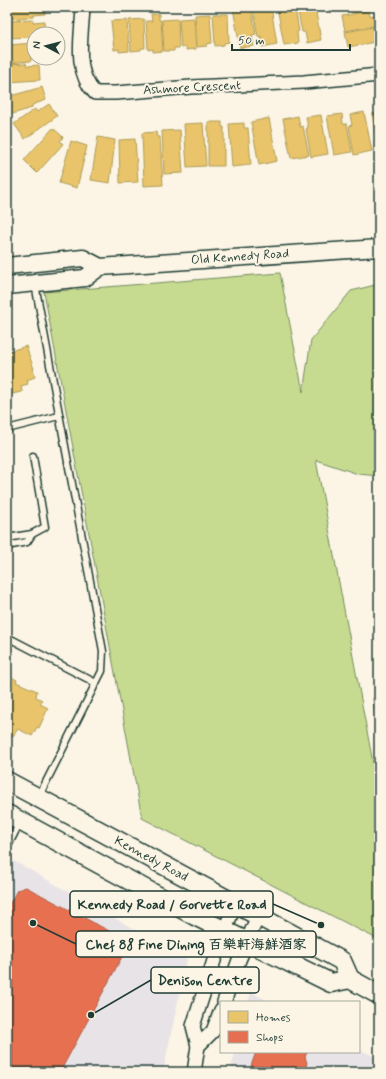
<svg xmlns="http://www.w3.org/2000/svg" width="386" height="1079" viewBox="0 0 386 1079" font-family="Mynerve,'LXGW WenKai TC',sans-serif">
<style>
.built{fill:#e8e3e7}
.green{fill:#c7db90;stroke:#738c62}
.homes{fill:#e9c46a;stroke:#ac9c5a}
.shops{fill:#e76f51;stroke:#ab6048}
.lines{fill:none;stroke-linecap:round;stroke-linejoin:round}
.service-casing{stroke:#1f3d34;stroke-width:9}
.minor-casing{stroke:#1f3d34;stroke-width:16}
.tertiary-casing{stroke:#1f3d34;stroke-width:19}
.secondary-casing{stroke:#1f3d34;stroke-width:21}
.service{stroke:#fcf5e5;stroke-width:6}
.minor{stroke:#fcf5e5;stroke-width:13}
.tertiary{stroke:#fcf5e5;stroke-width:16}
.secondary{stroke:#fcf5e5;stroke-width:18}
.labels{text-anchor:middle;dominant-baseline:central;stroke-width:4;stroke-linejoin:round;paint-order:stroke}
.street-label{font-size:13px;fill:#1f3d34;stroke:#fcf5e5}
.leader{fill:none;stroke:#1f3d34;stroke-width:1.5}
.callout-dot{fill:#1f3d34;stroke:#fcf5e5;stroke-width:1.5}
.callout{fill:#fcf5e5;stroke:#1f3d34;stroke-width:1.5}
.callout-label{font-size:14px;text-anchor:middle;font-weight:bold;fill:#1f3d34}
</style>
<rect width="100%" height="100%" fill="#fcf5e5"/>
<filter id="ink" filterUnits="userSpaceOnUse"><feTurbulence type="fractalNoise" baseFrequency=".025" numOctaves="2"/><feDisplacementMap in="SourceGraphic" scale="8" xChannelSelector="R" yChannelSelector="G"/><feConvolveMatrix kernelMatrix="1 2 1 2 8 2 1 2 1" color-interpolation-filters="sRGB"/></filter>
<g filter="url(#ink)">
<g class="built">
<polygon points="7,857 187,959 163,1072 7,1072"/>
<polygon points="251,992 270,1002 248,1002"/>
<polygon points="359,1049 379,1059 379,1072 230,1072 235,1052 359,1052"/>
</g>
<g class="green">
<polygon points="280,273 303,392 311,340 351,291 379,284 379,476 358,474 316,460 379,795 379,940 142,818 44,292"/>
<polygon points="379,695 379,755 373,698"/>
</g>
<g class="homes">
<polygon points="7,7 45,7 45,14 34,15 34,17 7,19"/>
<polygon points="241,7 251,7 256,34 252,35 254,46 240,48 233,8"/>
<polygon points="259,7 271,7 277,44 262,47 261,36 258,37 253,8"/>
<polygon points="277,7 295,7 299,31 297,32 298,43 284,45"/>
<polygon points="297,7 315,7 321,40 307,43 305,32 302,32"/>
<polygon points="351,7 379,7 379,8 352,13"/>
<polygon points="369,11 370,16 379,14 379,25 345,31 342,16"/>
<polygon points="151,14 159,14 159,20 161,20 163,51 153,52 153,49 148,50 146,21 152,21"/>
<polygon points="210,14 212,43 207,44 207,46 197,47 195,15"/>
<polygon points="213,14 228,14 229,42 224,43 224,45 215,46"/>
<polygon points="194,18 196,49 186,50 186,47 181,48 179,19"/>
<polygon points="144,19 145,48 141,48 141,50 131,51 129,20"/>
<polygon points="178,19 179,48 174,48 174,51 164,51 162,20"/>
<polygon points="33,20 33,22 44,21 45,34 34,34 34,37 7,38 7,21"/>
<polygon points="127,20 129,51 119,52 119,49 114,50 111,21"/>
<polygon points="379,26 379,36 374,37 375,42 348,47 345,32"/>
<polygon points="34,43 34,58 31,58 31,61 7,63 7,45"/>
<polygon points="26,63 27,66 39,65 40,80 7,82 7,64"/>
<polygon points="42,87 46,100 32,105 32,108 9,115 7,97"/>
<polygon points="49,104 57,116 25,139 14,124 35,109 37,112"/>
<polygon points="364,112 372,151 354,155 349,126 352,125 350,115"/>
<polygon points="379,113 379,158 372,114"/>
<polygon points="342,114 343,124 347,124 352,152 334,155 327,116"/>
<polygon points="321,115 328,154 311,157 306,129 308,128 306,117"/>
<polygon points="298,116 300,127 303,126 309,155 291,158 283,119"/>
<polygon points="269,118 277,161 259,165 251,122"/>
<polygon points="208,122 222,122 222,127 224,127 224,166 208,166"/>
<polygon points="203,123 206,166 187,167 184,124"/>
<polygon points="244,123 244,128 248,128 251,165 232,167 229,124"/>
<polygon points="53,128 63,137 60,141 63,144 37,173 24,160"/>
<polygon points="180,130 183,173 164,174 162,131"/>
<polygon points="156,132 157,137 160,137 163,185 144,186 142,133"/>
<polygon points="98,137 115,140 110,183 91,180"/>
<polygon points="135,139 138,182 120,183 119,140"/>
<polygon points="71,141 87,146 77,188 59,183"/>
<polygon points="26,346 34,369 33,369 35,377 27,380 28,384 21,386 22,392 7,395 7,352"/>
<polygon points="9,676 17,680 16,682 37,691 36,697 42,700 40,704 48,708 39,728 37,727 32,736 18,729 13,736 7,731 7,677"/>
</g>
<g class="shops">
<polygon points="26,887 130,942 60,1072 7,1072 7,909 17,890"/>
<polygon points="256,1052 307,1052 305,1057 307,1063 304,1072 253,1072 253,1067 251,1066"/>
</g>
<g class="lines">
<defs>
<g id="service">
<polyline points="35,284 103,651 102,671 39,796"/>
<polyline points="7,429 59,416"/>
<polyline points="32,534 45,527 33,456"/>
<polyline points="7,538 32,534 27,542 7,546"/>
<polyline points="7,637 96,683"/>
<polyline points="7,848 20,822"/>
</g>
<g id="minor">
<path d="M83 7C82 35 73 71 95 93H116L191 87 304 82 379 75"/>
<polyline points="224,1002 239,960 258,916"/>
<polyline points="198,1046 213,1031 221,1010"/>
<polyline points="194,1072 198,1046 193,1026 218,948 235,904"/>
</g>
<g id="tertiary">
<polyline points="7,266 83,258 100,267"/>
<polyline points="7,286 85,278 100,267 379,248"/>
</g>
<g id="secondary">
<polyline points="7,781 342,961 350,979"/>
<polyline points="7,814 195,916 331,983 350,979 379,995"/>
</g>
</defs>
<use href="#service" class="service-casing"/>
<use href="#minor" class="minor-casing"/>
<use href="#tertiary" class="tertiary-casing"/>
<use href="#secondary" class="secondary-casing"/>
<use href="#service" class="service"/>
<use href="#minor" class="minor"/>
<use href="#tertiary" class="tertiary"/>
<use href="#secondary" class="secondary"/>
</g>
</g>
<g class="labels">
<g class="street-label">
<text transform="translate(192 88) rotate(-3)">Ashmore Crescent</text>
<text transform="translate(240 257) rotate(-4)">Old Kennedy Road</text>
<text transform="translate(151 859) rotate(28)">Kennedy Road</text>
</g>
</g>
<path class="leader" d="M321 925L273 904M33 923L76 944M91 1015L151 980"/>
<g class="callout-dot">
<circle cx="321" cy="925" r="4"/>
<circle cx="33" cy="923" r="4"/>
<circle cx="91" cy="1015" r="4"/>
</g>
<g class="callout">
<rect x="70" y="891" width="203" height="26" rx="4"/>
<rect x="76" y="931" width="240" height="26" rx="4"/>
<rect x="151" y="967" width="108" height="26" rx="4"/>
</g>
<g class="callout-label">
<text x="172" y="909">Kennedy Road / Gorvette Road</text>
<text x="196" y="949">Chef 88 Fine Dining 百樂軒海鮮酒家</text>
<text x="205" y="985">Denison Centre</text>
</g>
<rect width="386" height="1079" fill="none" stroke="#fcf5e5" stroke-width="24"/>
<rect x="12" y="12" width="362" height="1055" fill="none" stroke="#1f3d34" stroke-width="1.5" filter="url(#ink)"/>
<rect x="220" y="1001" width="140" height="52" fill="#fcf5e5" stroke="#a4ab9e"/>
<rect x="228" y="1011" width="20" height="12" fill="#e9c46a" stroke="#a4ab9e"/>
<text x="256" y="1021" font-size="12" fill="#1f3d34">Homes</text>
<rect x="228" y="1031" width="20" height="12" fill="#e76f51" stroke="#a4ab9e"/>
<text x="256" y="1041" font-size="12" fill="#1f3d34">Shops</text>
<g transform="translate(46 46) rotate(277)"><circle r="19" fill="#fcf5e5" stroke="#a4ab9e"/>
<path d="M0-3L7 15L0 10L-7 15Z" fill="#1f3d34"/>
<text y="-6" font-size="11" font-weight="bold" text-anchor="middle" fill="#1f3d34">N</text>
</g>
<path d="M232 44v6h118v-6" fill="none" stroke="#1f3d34" stroke-width="2"/>
<text x="238" y="44" font-size="12" fill="#1f3d34" stroke="#fcf5e5" stroke-width="3" paint-order="stroke">50 m</text>
</svg>
